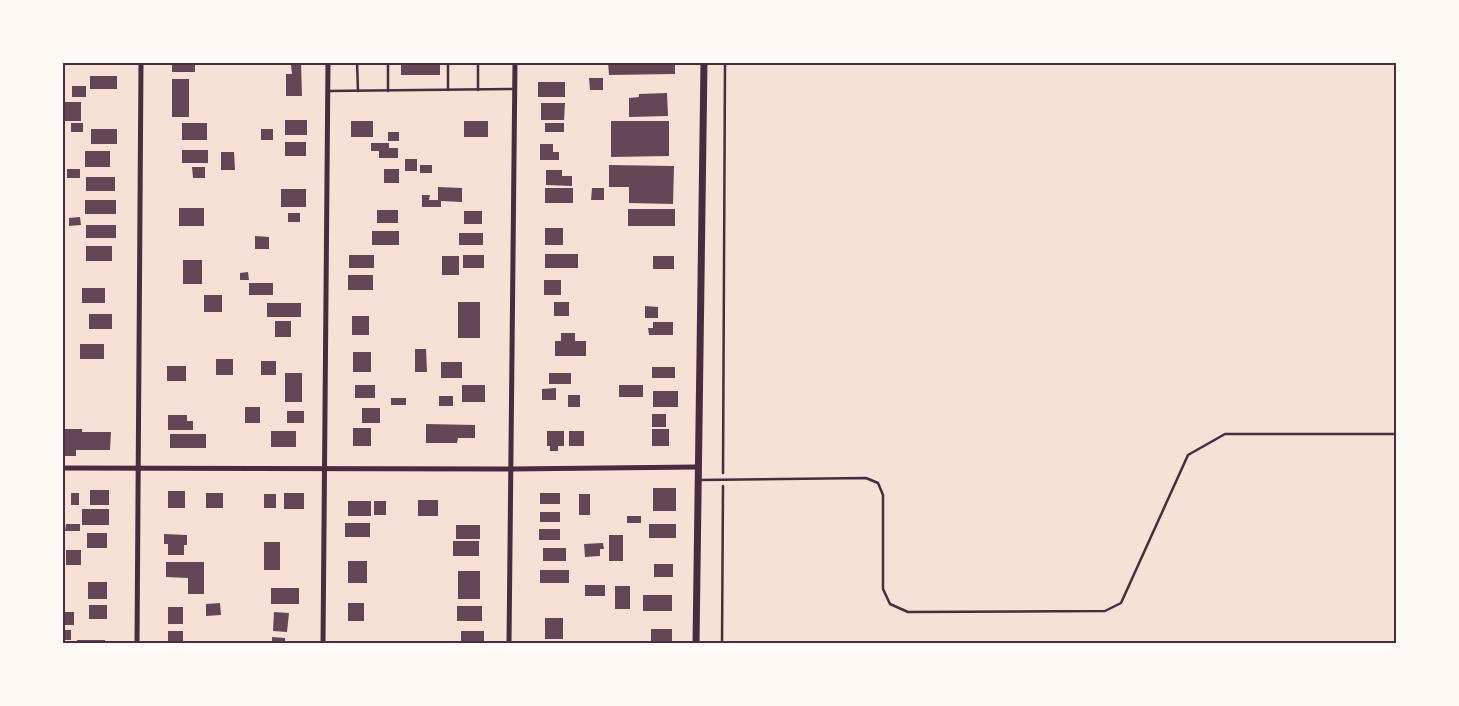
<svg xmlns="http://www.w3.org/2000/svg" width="1459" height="706" viewBox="0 0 1459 706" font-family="Arial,sans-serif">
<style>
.building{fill:#644757}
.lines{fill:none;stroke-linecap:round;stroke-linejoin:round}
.path{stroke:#4a2c40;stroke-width:2.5}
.service{stroke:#4a2c40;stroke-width:2.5}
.minor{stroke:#4a2c40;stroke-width:5}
.tertiary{stroke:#4a2c40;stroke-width:7}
.neatline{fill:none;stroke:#4a2c40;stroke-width:2}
</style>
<rect width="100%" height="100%" fill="#f7e1d7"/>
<g class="building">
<rect x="172" y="62" width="23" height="10"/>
<polygon points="286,62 301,62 302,96 286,96 286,74 292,74 291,65 286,65"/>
<rect x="401" y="62" width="39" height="13"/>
<polygon points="608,62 675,62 675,74 609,75"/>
<rect x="90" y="76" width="27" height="13"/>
<polygon points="589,78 603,78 603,90 590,90"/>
<rect x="172" y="79" width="17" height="38"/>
<rect x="538" y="82" width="27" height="15"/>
<rect x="72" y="86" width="14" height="11"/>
<polygon points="667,93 668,116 629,117 629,98 639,97 639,94"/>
<rect x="63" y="102" width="18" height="19"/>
<polygon points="541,103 565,103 564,120 541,120"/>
<rect x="285" y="120" width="22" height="15"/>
<rect x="351" y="121" width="22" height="16"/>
<rect x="464" y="121" width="24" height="16"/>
<polygon points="611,121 669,121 669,156 611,157"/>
<rect x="71" y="123" width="12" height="9"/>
<rect x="182" y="123" width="25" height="17"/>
<rect x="545" y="123" width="19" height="9"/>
<rect x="91" y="129" width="26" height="15"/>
<rect x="261" y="129" width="12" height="11"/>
<rect x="388" y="132" width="11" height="9"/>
<rect x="285" y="142" width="21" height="14"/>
<polygon points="371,143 389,143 389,148 398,148 398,158 379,158 379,151 371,151"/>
<polygon points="540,144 553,144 553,152 559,152 559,160 540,160"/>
<rect x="182" y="150" width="26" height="13"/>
<rect x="85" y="151" width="25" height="16"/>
<polygon points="221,152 234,152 235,170 221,170"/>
<rect x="405" y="159" width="12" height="12"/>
<rect x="420" y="165" width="12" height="8"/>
<polygon points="609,165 674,166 673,204 629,203 629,187 609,187"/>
<polygon points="192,167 205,167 205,178 193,178"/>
<rect x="67" y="169" width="13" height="9"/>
<rect x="384" y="169" width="15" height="14"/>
<polygon points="546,170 562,170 562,176 572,176 572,186 546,185"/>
<rect x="86" y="177" width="29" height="14"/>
<polygon points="438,187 462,188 462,202 441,201 441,207 422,207 422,195 430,195 429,200 438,200"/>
<rect x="545" y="188" width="28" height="15"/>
<polygon points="592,188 604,188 604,200 591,200"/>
<rect x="281" y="189" width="25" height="18"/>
<rect x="85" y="200" width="31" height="14"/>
<rect x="179" y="208" width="25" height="18"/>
<rect x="628" y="209" width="47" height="17"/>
<rect x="377" y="210" width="21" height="13"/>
<rect x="464" y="211" width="18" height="13"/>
<rect x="288" y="213" width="12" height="9"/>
<polygon points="80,217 81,225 69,226 69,218"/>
<rect x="86" y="225" width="30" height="13"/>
<rect x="545" y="228" width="18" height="17"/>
<rect x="372" y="231" width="27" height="14"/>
<rect x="459" y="233" width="24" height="12"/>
<polygon points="255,236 269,237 269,249 255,249"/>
<rect x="86" y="246" width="26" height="15"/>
<rect x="545" y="254" width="33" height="14"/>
<rect x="349" y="255" width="25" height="13"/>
<rect x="463" y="255" width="21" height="13"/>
<rect x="442" y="256" width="17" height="19"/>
<rect x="653" y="256" width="21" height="13"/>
<rect x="183" y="260" width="19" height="24"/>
<polygon points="248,272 249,280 240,280 240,273"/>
<rect x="348" y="275" width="25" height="15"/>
<rect x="544" y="280" width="17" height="15"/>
<rect x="249" y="283" width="24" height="12"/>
<rect x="82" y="288" width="23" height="15"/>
<rect x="204" y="295" width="18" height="17"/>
<rect x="458" y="302" width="22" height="36"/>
<rect x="554" y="302" width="15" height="14"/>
<rect x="267" y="303" width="34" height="14"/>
<polygon points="645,306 658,307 658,318 645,318"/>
<rect x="89" y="314" width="23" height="15"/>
<rect x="352" y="316" width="17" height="19"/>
<rect x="275" y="321" width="16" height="16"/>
<polygon points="653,322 673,322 673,335 649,335 648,328 653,328"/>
<polygon points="561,333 575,333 575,341 586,341 586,356 555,356 555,341 561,341"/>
<rect x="80" y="344" width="24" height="15"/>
<polygon points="415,349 426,349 427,372 415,372"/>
<rect x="353" y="352" width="18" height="20"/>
<rect x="216" y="359" width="17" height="16"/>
<rect x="261" y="361" width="15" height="14"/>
<rect x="441" y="362" width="21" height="16"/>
<rect x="167" y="366" width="19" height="15"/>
<rect x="652" y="367" width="23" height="11"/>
<rect x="285" y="373" width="17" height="29"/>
<rect x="549" y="373" width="22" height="11"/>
<rect x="355" y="385" width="20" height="13"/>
<rect x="462" y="385" width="23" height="17"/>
<rect x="619" y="385" width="24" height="12"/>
<polygon points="556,388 556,400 542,400 542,389"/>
<rect x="653" y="391" width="25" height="16"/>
<rect x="568" y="395" width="12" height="12"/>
<rect x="439" y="396" width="14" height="10"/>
<rect x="391" y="398" width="15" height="7"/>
<rect x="245" y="407" width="15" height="16"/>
<rect x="362" y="408" width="18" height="15"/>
<rect x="287" y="411" width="17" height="12"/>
<rect x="652" y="414" width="14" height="13"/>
<polygon points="168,415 187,415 187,421 193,421 193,430 168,430"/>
<polygon points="426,424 475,425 475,438 458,438 457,443 426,443"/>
<rect x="353" y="428" width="18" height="18"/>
<polygon points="62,429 82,429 82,432 111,432 110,450 76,450 76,456 62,456"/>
<rect x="652" y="429" width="17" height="17"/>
<rect x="271" y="431" width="25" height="16"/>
<polygon points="547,431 564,431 564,446 558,446 558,451 550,451 550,446 547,446"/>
<rect x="569" y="431" width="15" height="15"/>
<rect x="170" y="434" width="36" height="14"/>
<rect x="653" y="488" width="23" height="23"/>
<rect x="90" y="490" width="19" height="15"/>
<rect x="168" y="491" width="17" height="17"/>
<rect x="71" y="493" width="8" height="12"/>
<rect x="206" y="493" width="17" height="15"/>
<rect x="284" y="493" width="20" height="16"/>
<rect x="540" y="493" width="20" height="11"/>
<rect x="264" y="494" width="12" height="14"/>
<rect x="579" y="494" width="11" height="21"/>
<rect x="418" y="500" width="20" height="16"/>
<rect x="348" y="501" width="23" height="15"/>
<rect x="374" y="501" width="12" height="14"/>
<rect x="82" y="509" width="27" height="16"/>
<rect x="540" y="512" width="20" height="10"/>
<rect x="627" y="516" width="14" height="7"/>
<rect x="345" y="523" width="25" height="14"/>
<polygon points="66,524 80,524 80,531 65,531"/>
<rect x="649" y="524" width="27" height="14"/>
<rect x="456" y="525" width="24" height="14"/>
<rect x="539" y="529" width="21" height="11"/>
<rect x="87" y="533" width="20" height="15"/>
<polygon points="164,534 187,535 187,545 184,545 184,555 168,555 168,544 164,544"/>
<rect x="609" y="535" width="14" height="26"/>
<rect x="453" y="541" width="26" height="15"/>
<rect x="264" y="542" width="16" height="28"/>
<polygon points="603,543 604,549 600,549 600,556 585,557 584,544"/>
<rect x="543" y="548" width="23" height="13"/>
<rect x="66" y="550" width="15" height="15"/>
<rect x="348" y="561" width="19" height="22"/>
<polygon points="166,562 204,562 204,594 188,594 188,578 166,577"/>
<rect x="654" y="564" width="19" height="13"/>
<rect x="540" y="570" width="29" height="13"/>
<rect x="458" y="571" width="22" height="28"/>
<rect x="88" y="582" width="19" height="17"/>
<rect x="585" y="585" width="20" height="11"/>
<rect x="615" y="586" width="15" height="23"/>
<rect x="271" y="588" width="28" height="16"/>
<rect x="643" y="595" width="29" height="16"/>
<polygon points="220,603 221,615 206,616 206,604"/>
<rect x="348" y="603" width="16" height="18"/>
<rect x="89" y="605" width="18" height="14"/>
<rect x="457" y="606" width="25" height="15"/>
<rect x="168" y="607" width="15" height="17"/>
<rect x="62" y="612" width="12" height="13"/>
<polygon points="274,612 289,613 287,632 273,631"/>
<rect x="545" y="618" width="18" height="21"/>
<rect x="651" y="629" width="21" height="13"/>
<rect x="62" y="630" width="9" height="10"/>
<rect x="168" y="631" width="15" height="13"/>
<rect x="461" y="631" width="23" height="13"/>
<polygon points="272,637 285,638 285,644 272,644"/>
<rect x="77" y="640" width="28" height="4"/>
</g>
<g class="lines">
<g class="path">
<polyline points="723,473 725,62"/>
<polyline points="722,644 723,486"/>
</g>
<g class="service">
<polyline points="357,62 358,91"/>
<polyline points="388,62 388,91"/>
<polyline points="448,62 448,90"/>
<polyline points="478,62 478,90"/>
<polyline points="328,91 514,89"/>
<polyline points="699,480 866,478 878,483 883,495 883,589 890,604 908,612 1105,611 1121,603 1188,455 1225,434 1396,434"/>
</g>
<g class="minor">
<polyline points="62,468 511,469 697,467"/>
<polyline points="137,644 141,62"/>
<polyline points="323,644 328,62"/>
<polyline points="509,644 515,62"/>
</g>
<polyline class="tertiary" points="696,644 704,62"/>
</g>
<rect width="1459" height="706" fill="none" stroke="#fffaf5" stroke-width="128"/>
<rect x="64" y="64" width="1331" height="578" class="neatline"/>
</svg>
